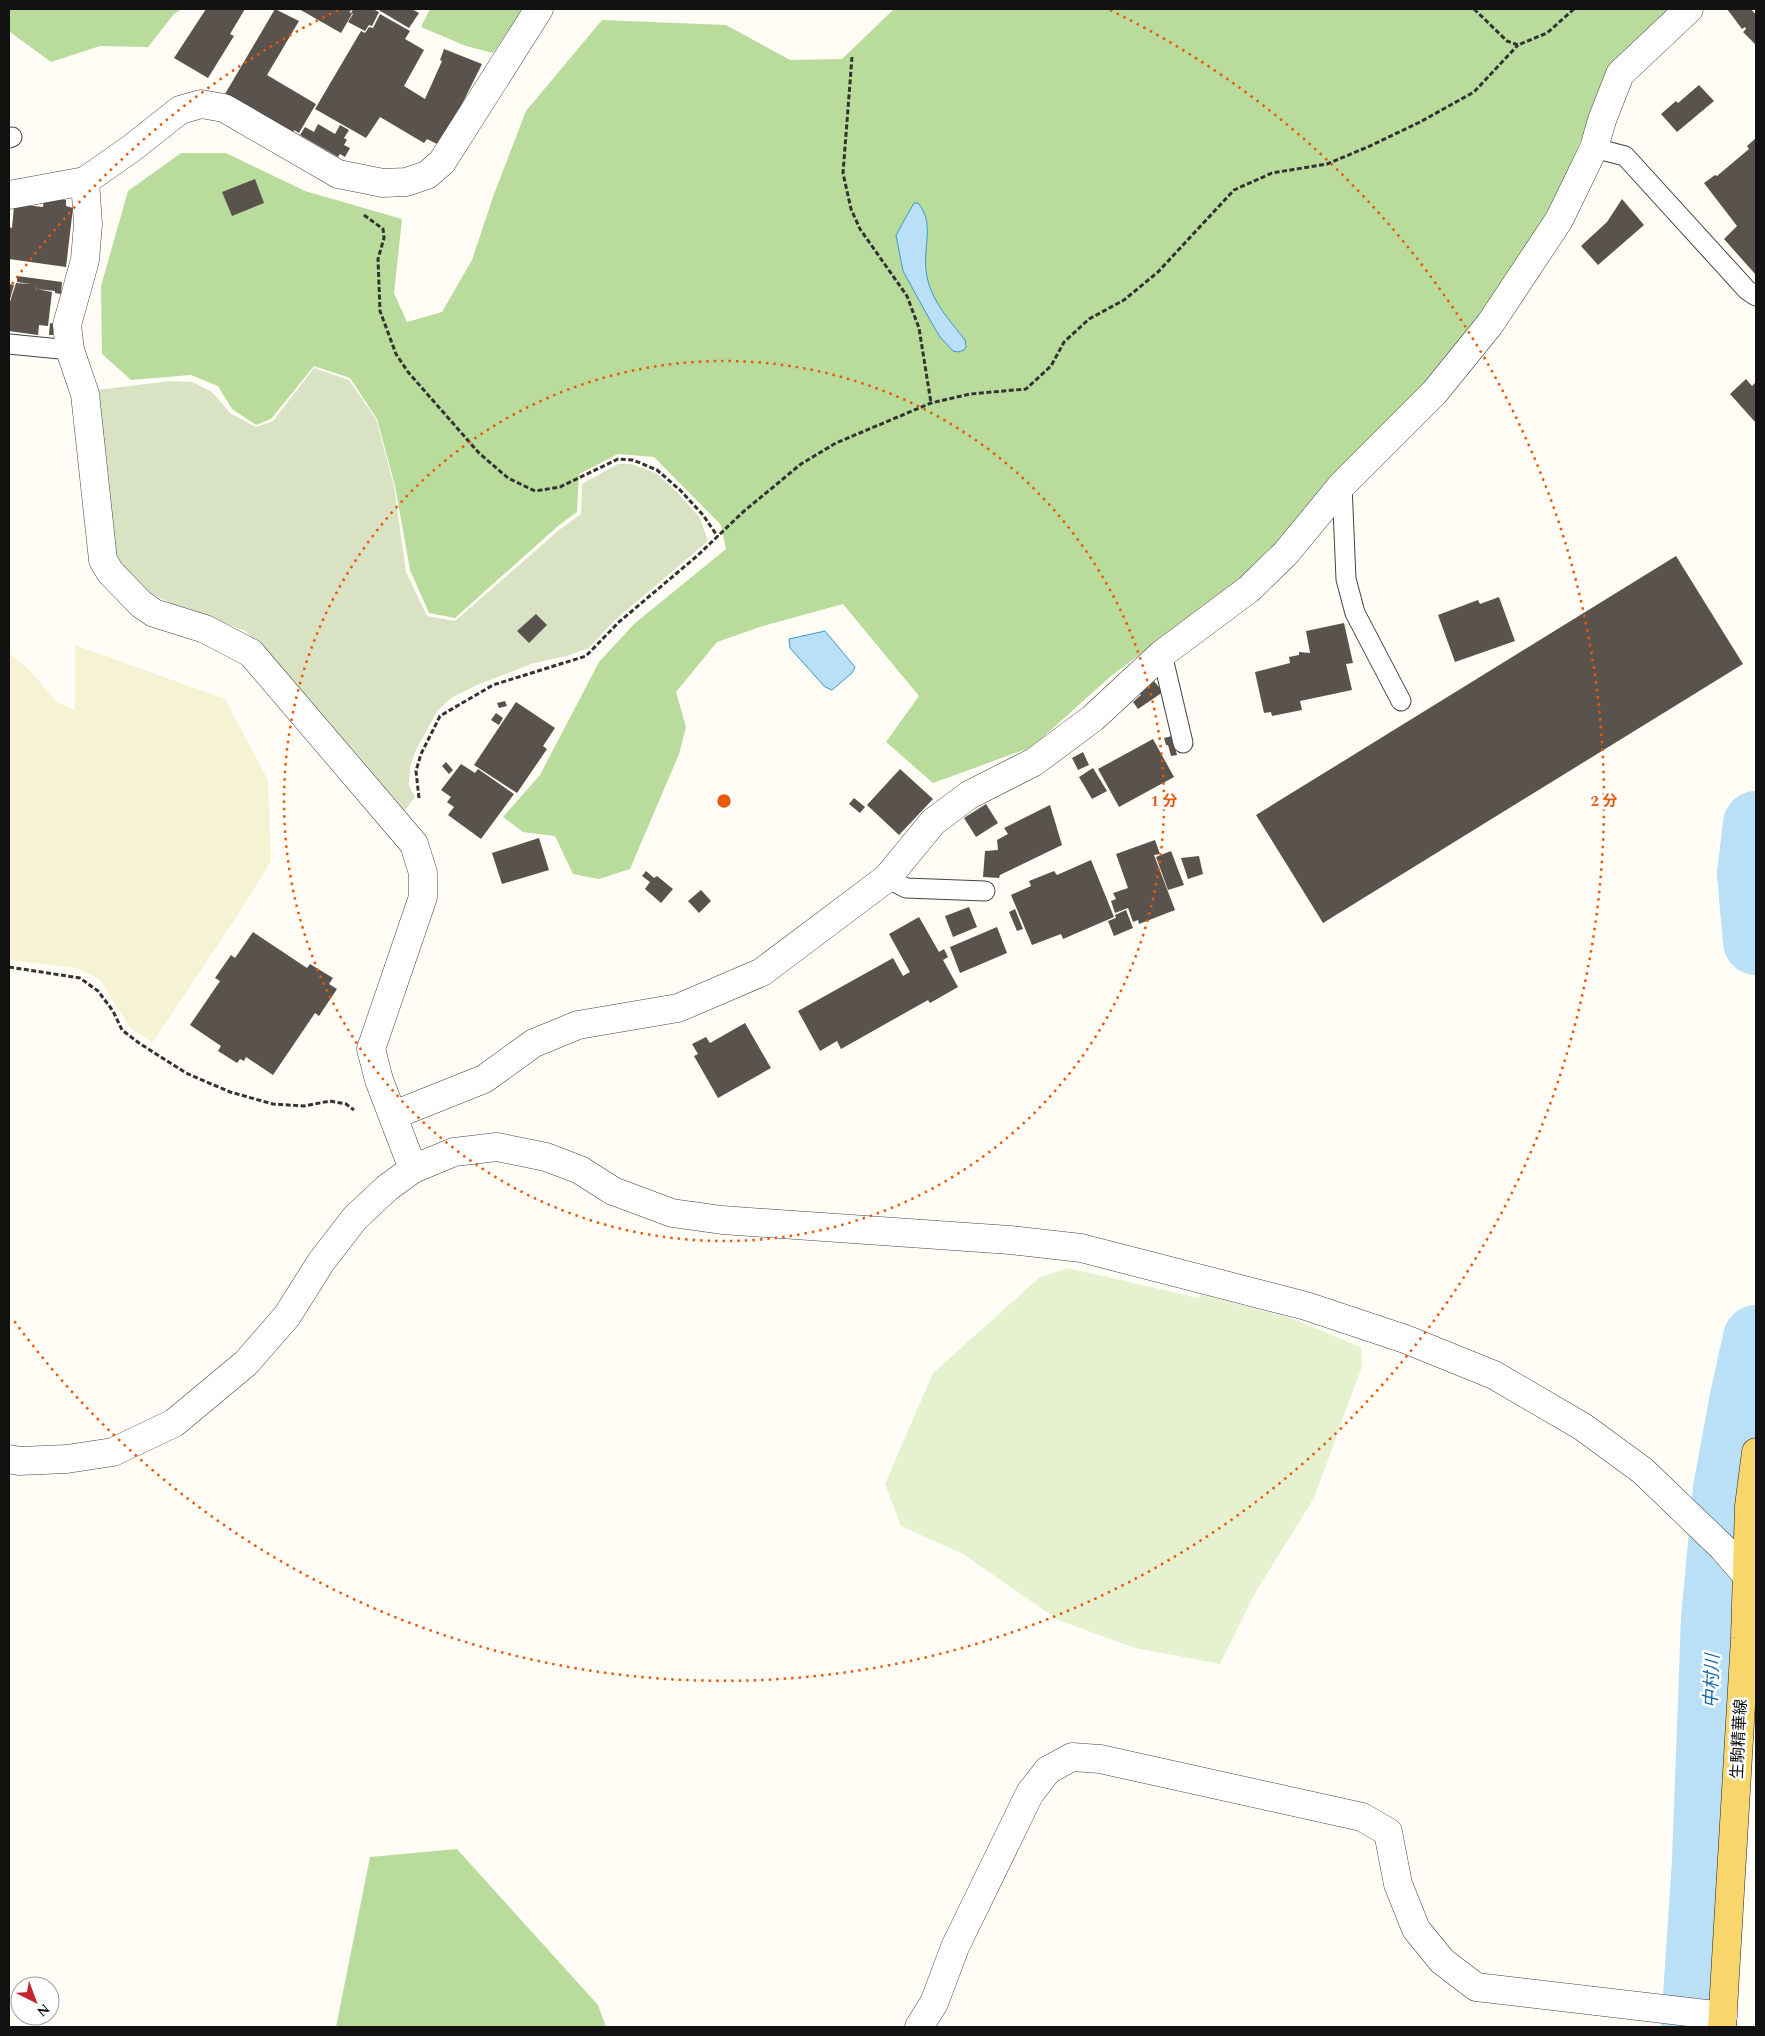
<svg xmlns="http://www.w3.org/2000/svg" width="1765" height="2036" viewBox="0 0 1765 2036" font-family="Spectral,'Noto Sans JP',serif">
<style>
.farmland{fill:#f6f3d4}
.forest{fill:#b9dc9c}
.cemetery{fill:#d9e3c4}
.pitch{fill:#e6f2cf}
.water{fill:#b9e0f7;stroke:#3f96cf}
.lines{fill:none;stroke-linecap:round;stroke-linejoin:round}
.river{stroke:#b9e0f7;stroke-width:66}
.building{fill:#5a524d}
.service-casing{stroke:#444;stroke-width:21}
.minor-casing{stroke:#444;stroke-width:29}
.primary-casing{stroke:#222;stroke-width:29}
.path{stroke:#333;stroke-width:3;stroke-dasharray:5 2.5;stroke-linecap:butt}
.service{stroke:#fff;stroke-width:19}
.minor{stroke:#fff;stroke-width:28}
.primary{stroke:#f9d66b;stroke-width:28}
.ring{fill:none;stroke:#e8590c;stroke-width:2.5;stroke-dasharray:2.5 5}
.labels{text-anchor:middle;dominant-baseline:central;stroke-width:5;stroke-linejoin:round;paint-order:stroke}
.street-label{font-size:16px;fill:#111;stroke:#fff}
.water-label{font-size:18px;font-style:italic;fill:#1768a6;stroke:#fff}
.centre{fill:#e8590c;stroke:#fff;stroke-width:2.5}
.ring-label{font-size:15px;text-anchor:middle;font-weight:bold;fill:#e8590c;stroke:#fff;stroke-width:5;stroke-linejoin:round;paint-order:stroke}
</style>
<rect width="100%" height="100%" fill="#fffdf5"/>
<polygon class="farmland" points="75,645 225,699 268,780 271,861 241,910 153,1042 131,1029 99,979 77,968 9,960 9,653 30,671 58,703 75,710"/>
<g class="forest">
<polygon points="9,9 182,9 174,14 148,47 100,46 51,62 10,32"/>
<polygon points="430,9 525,9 493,53 466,46 421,27"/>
<polygon points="894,9 1674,9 1590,119 1558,193 1514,268 1473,333 1257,566 1111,676 1032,747 933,783 886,742 919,696 843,604 763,626 717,642 676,692 686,727 679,754 630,869 599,879 573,874 555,836 523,832 503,817 540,775 599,662 634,624 726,549 721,525 654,457 618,454 579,474 577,512 558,526 455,618 429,613 410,570 395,486 377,419 350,378 314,366 271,419 256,425 232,409 218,386 191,375 131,380 102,354 101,286 128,191 181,153 226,153 305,191 402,219 394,293 407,322 442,312 472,260 494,194 526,111 602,20 726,25 790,60 842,59"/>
<polygon points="457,1849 598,2005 606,2027 336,2027 370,1857"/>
</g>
<polygon class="cemetery" points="314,368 349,380 376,419 394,486 406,572 427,616 455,621 559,530 581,514 582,484 618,464 631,464 656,473 677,492 700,518 708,541 615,620 589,648 566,656 534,663 477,685 451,698 437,711 415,752 410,767 409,786 415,797 405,810 397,813 284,673 246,631 172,604 147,591 130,576 117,556 97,390 170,381 193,382 212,392 231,414 256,427 273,421"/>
<polygon class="pitch" points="1068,1268 1199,1298 1200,1294 1288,1317 1361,1347 1362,1366 1314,1498 1254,1595 1220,1664 1135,1648 1058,1620 963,1554 901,1526 885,1484 933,1373 1040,1277"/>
<g class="water">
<path d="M914 203H918C935 223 923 246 926 270 929 299 948 318 965 340L966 347 964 350 958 352 953 351 940 337 930 320 903 271 896 235Z"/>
<polygon points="825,631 855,667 852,673 832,690 825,687 790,648 789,639"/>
</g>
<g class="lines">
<g class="river">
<polyline points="1756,824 1750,874 1756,942"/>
<polyline points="1694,2027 1705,1861 1714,1619 1726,1489 1743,1397 1756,1338"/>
</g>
</g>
<g class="building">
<polygon points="206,9 245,9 230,34 234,36 208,78 174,58"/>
<polygon points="275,9 299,21 267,75 316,104 299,133 294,130 293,133 225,94"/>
<polygon points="299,9 352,9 350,12 348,11 352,14 341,33"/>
<polygon points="353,9 373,9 379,12 372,26 369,25 365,31 348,22 353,14 351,13"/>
<polygon points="377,9 412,9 419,13 409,28"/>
<polygon points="1727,9 1751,9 1756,15 1756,45 1743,32 1746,29 1745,27 1742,29"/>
<polygon points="380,14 410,31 405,39 424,50 404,86 425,99 442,61 440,60 444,49 482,64 441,146 427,139 424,143 380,117 366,138 315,109 361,31 365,33 369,27 373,28"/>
<polygon points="1699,85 1714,101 1677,132 1661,114 1676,101 1678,103"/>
<polygon points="318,124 335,134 340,125 349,130 344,138 347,140 344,145 350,148 345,157 340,154 338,157 300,135 305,127 314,132"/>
<polygon points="1756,138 1756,275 1724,239 1737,226 1704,183 1715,175 1717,176 1749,149 1747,146"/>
<polygon points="255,179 264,203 232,216 222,192"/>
<polygon points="44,198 66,200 66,206 73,208 66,267 9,259 9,227 12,228 14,206 17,204 43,207"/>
<polygon points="1622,199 1644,225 1598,265 1581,246 1607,222"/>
<polygon points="17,276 62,282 61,294 55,293 55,291 37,289 36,284 37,291 37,289 52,292 48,326 39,325 38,335 9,331 9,305 16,283 31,284 17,282"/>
<polygon points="9,284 14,285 9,303"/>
<polygon points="50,323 55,324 53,335 49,335"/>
<polygon points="1746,379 1752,386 1756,382 1756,423 1730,394"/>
<polygon points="1676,556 1743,664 1323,923 1256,815"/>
<polygon points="1499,597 1515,641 1455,662 1438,615 1478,600 1480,604"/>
<polygon points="536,614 547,625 529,643 517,631"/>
<polygon points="1344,623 1353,663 1346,664 1352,690 1300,701 1302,710 1272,716 1271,712 1264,713 1255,672 1290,663 1289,657 1299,655 1299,652 1310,653 1306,631"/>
<polygon points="1154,681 1163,692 1138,709 1133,702 1141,695 1139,693"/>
<polygon points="505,701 507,706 499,708 497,703"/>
<polygon points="516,702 555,728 543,746 547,749 517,793 474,765"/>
<polygon points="496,713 503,718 499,725 491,720"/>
<polygon points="1172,736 1177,755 1171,756 1168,745 1166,745 1164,738"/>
<polygon points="1153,739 1174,777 1119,807 1098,769"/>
<polygon points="1083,752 1089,765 1078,770 1072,758"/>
<polygon points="446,762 453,770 449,774 442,766"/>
<polygon points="461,764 475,773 478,769 514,794 481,839 448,815 454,807 447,802 451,797 441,790"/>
<polygon points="1093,768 1107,791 1092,799 1079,777"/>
<polygon points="900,769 933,799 899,835 867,805"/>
<polygon points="854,798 865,807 860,813 849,804"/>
<polygon points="986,804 998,823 976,837 964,818"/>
<polygon points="1050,805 1062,845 1000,875 999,878 983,877 985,851 998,850 997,840 1008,834 1004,828"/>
<polygon points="539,838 549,870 502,884 492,853"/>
<polygon points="1155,840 1160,854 1154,855 1175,910 1139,924 1138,920 1133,922 1128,908 1115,913 1111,901 1116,899 1113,893 1128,888 1116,854"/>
<polygon points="1171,851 1184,885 1168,890 1156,857"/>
<polygon points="1199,856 1203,874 1188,879 1181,858"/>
<polygon points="1091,860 1114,917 1063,939 1061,934 1032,945 1011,895 1031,886 1029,881 1054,871 1057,875"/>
<polygon points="646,871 654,878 657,876 673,889 661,903 645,889 650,882 642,876"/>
<polygon points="701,890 711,901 699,913 688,901"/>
<polygon points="969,907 977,927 953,937 945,916"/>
<polygon points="1015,909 1023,929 1017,931 1009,912"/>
<polygon points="1126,910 1133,928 1114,936 1108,921 1116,918 1115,915"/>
<polygon points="919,917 939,952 944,949 948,957 943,960 958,987 930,1003 928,1000 841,1049 837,1041 820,1051 798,1011 893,958 903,976 908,973 910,972 889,934"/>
<polygon points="997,927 1007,953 960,973 950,947"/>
<polygon points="253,932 307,968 310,964 333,978 329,984 337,989 319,1016 315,1013 273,1075 246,1057 244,1061 240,1059 237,1063 218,1051 221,1046 190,1025 220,981 215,978 231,955 235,958"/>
<polygon points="745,1023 771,1068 718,1098 694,1056 698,1054 692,1044 706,1037 710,1043"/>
</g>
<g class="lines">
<defs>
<g id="service">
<polyline points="9,138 12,137"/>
<polyline points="1594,148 1625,156 1747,290 1756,296"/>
<polyline points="9,344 70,350"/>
<polyline points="1342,485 1346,579 1355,613 1401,701"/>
<polyline points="1162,654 1183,743"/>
<polyline points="887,878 906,888 985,891"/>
</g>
<g id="minor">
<polyline points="85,181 88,224 85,260 67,325 70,350 85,394 103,560 110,572 141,604 154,613 205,629 251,653 414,844 423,873 423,897 371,1049 379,1080 413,1169"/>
<polyline points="9,195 85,181 132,148 180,110 201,104 224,108 338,174 383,183 406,182 427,175 442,162 539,9"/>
<polyline points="394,1115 484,1079 534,1043 578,1025 678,1008 762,972 887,878 933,822 969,795 1034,762 1093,718 1162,654 1249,589 1286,553 1342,485 1434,393 1490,324 1559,220 1594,148 1602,120 1620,74 1689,9"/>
<polyline points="9,1459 19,1461 67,1459 113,1452 174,1423 246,1363 287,1316 321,1262 355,1218 387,1188 413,1169 454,1152 497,1147 546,1157 580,1170 613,1191 672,1213 722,1220 1010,1240 1081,1248 1306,1306 1405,1339 1494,1375 1583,1427 1643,1471 1723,1548 1756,1586"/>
<polyline points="919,2027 934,2003 955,1947 1030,1793 1048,1770 1072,1757 1100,1759 1362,1817 1388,1832 1398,1884 1416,1929 1442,1961 1476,1987 1723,2016"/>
</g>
<polyline id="primary" points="1722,2027 1745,1638 1749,1506 1756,1452"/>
</defs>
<use href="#service" class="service-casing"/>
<use href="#minor" class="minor-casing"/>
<use href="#primary" class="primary-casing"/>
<g class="path">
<polyline points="1474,9 1507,41 1518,45 1547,33 1574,9"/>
<polyline points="852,57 843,173 851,209 860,229 907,296 919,328 931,403"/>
<polyline points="364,215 383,229 384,238 378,259 380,311 396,354 408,372 479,453 508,478 535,491 560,487 618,459 633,460 657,470 680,490 703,515 718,537"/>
<polyline points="419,798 416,771 421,754 440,716 493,685 586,656 619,622 697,556 743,512 801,464 836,443 931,403 970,394 1026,389 1051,366 1064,342 1089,319 1124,300 1158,272 1234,190 1272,173 1327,164 1370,146 1420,122 1474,92 1518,45"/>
<polyline points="9,967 80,978 98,991 113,1011 122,1030 139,1043 186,1073 230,1092 273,1104 304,1106 330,1101 346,1104 354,1110"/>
</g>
<use href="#service" class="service"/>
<use href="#minor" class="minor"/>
<use href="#primary" class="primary"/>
</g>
<g class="ring">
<circle cx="724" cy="801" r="440"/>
<path d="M12 284A880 880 0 0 1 338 10M1110 10A880 880 0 1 1 12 1318"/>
</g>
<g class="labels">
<g class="street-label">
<text transform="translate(1739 1739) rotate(-87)">生駒精華線</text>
</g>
<g class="water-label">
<text transform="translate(1712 1681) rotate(-88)">中村川</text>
</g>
</g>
<circle cx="724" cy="801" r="8" class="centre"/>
<g class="ring-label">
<text x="1164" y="806">1 分</text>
<text x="1604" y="806">2 分</text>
</g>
<rect width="1765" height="2036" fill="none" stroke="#111111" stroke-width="20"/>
<g transform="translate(35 2001) rotate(138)"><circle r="24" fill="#ffffff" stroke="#a0a0a0"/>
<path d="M0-4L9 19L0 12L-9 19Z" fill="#c4262e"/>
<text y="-8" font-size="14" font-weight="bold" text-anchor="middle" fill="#111111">N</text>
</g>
</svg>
